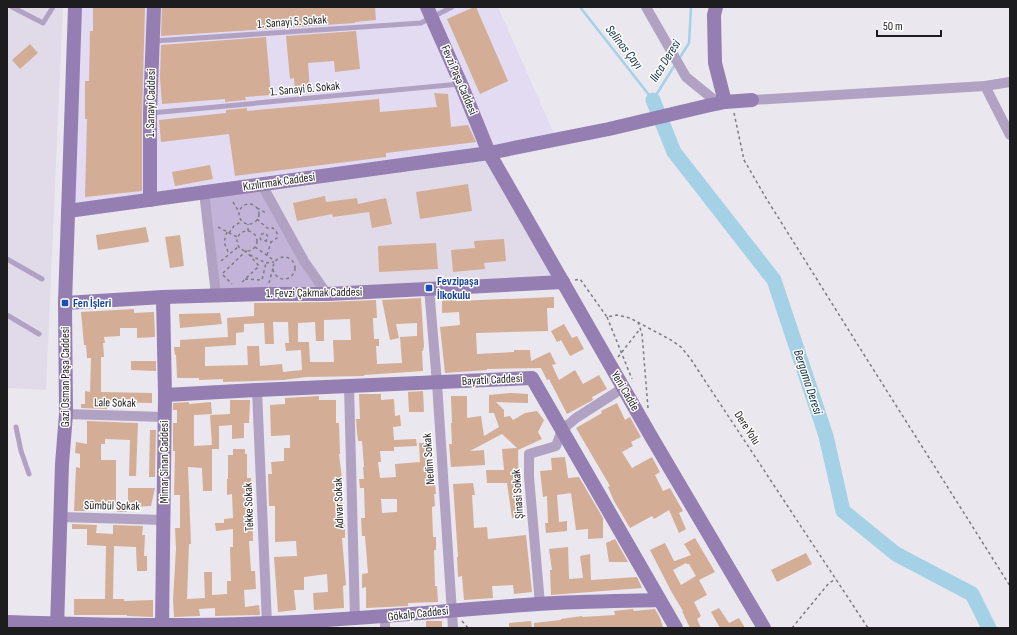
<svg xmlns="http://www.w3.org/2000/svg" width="1017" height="635" viewBox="0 0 1017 635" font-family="'Sofia Sans Condensed',sans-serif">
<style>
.built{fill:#e1dbe9}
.industrial{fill:#e2dbf1}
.green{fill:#c4b3d8}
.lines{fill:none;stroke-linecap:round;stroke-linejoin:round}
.stream{stroke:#a5d1e7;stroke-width:2.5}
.river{stroke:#a5d1e7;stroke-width:15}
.building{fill:#d3ad96;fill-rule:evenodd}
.path{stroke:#7d7b80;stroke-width:1.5;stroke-dasharray:3 3;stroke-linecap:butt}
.lane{stroke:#b1a2c4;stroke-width:5}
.street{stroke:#b1a2c4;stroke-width:10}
.secondary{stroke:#957eb1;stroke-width:14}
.transit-dot{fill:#1a4fb4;stroke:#fff;stroke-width:1.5}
.labels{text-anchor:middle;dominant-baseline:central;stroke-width:3;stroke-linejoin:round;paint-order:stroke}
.street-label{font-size:12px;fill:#1d1c1f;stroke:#fff}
.transit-label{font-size:12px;font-weight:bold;fill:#164399;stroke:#fff;text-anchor:start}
.water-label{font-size:13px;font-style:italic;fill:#0a3141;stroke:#fff}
</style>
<rect width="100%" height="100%" fill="#ebe7ef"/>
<g class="built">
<polygon points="7,7 63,7 46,390 7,388"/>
<polygon points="489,153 563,282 327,294 262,185"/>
</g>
<polygon class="industrial" points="81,7 498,7 555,136 256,181 75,204"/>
<polygon class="green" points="262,185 327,294 216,295 204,192"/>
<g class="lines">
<g class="stream">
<polyline points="580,7 653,100 676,63"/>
<polyline points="679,59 689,43 691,7"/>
</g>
<polyline class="river" points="653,100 674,152 774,280 826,436 843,511 896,554 972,594 989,628"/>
</g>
<g class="building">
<polygon points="93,7 145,7 142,113 142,191 85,197 87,119 85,119 85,81 89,81 90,31 93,31"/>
<polygon points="162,7 375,7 376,20 355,22 355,23 161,36"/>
<polygon points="474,7 476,7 508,81 480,94 447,19"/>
<polygon points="356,31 360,69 335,72 334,61 308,63 310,91 295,92 294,78 290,79 286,36"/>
<polygon points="266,37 271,95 245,97 246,100 225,102 225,99 162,104 160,78 161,45"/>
<polygon points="30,44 38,53 20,69 12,60"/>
<polygon points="434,93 448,94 451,127 468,125 476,142 386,153 386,157 235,176 229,134 161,142 159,120 226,113 226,110 247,108 247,111 379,99 380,112 437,107"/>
<polygon points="210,165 213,179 175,186 172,172"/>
<polygon points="468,184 472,211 420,219 416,192"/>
<polygon points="325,196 326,202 357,198 358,204 386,198 392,224 372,228 369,212 333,217 332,214 297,221 293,203"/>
<polygon points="146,227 149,242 98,250 96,235"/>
<polygon points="180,235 184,266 170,268 165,237"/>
<polygon points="504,239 506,261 484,263 485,269 453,272 451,250 475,248 474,241"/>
<polygon points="436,243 438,269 379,272 378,246"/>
<polygon points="456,296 456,301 554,297 554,308 547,308 548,331 476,333 477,354 514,352 514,350 530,350 531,361 550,352 556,364 552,365 559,380 575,370 583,384 599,375 607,389 592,397 593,400 567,414 549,379 547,380 541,368 487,369 487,370 445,373 440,327 460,325 459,312 442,313 442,297"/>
<path d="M421 298 423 331 424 346 423 351H422L423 371 364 375V376L306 377 283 380 223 382V379L199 380V378H177L176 355H175L174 347H180V340L228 337 227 318 254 316V303L327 302 376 300 377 318H373L374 339H379V346H376L377 364 402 363 400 337 417 336V323L396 324 399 338 390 340 382 300ZM350 319 351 340H333L334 362H310L309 342H298V323L315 322 316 341H324V320ZM273 322H288L289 343H285L286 351 301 350 302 370 283 372 282 364 260 366 259 346H247L248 365 205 366V347L236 345V333L244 332V324L264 323 265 344H274Z"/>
<polygon points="134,309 134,313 154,312 155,337 137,338 137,328 120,328 120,336 104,337 105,343 103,343 104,357 101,357 101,392 152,393 152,403 107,402 107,409 81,408 81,404 85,404 85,391 90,392 91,358 87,358 86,345 84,345 81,312"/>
<polygon points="220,313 222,324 180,328 179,314"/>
<polygon points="564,324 572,338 577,336 584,349 570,356 561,340 557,342 551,331"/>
<polygon points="131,361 156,361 156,371 131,370"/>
<polygon points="423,391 424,412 409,412 408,392"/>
<polygon points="511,393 528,394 528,403 496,402 504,410 504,417 510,416 513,420 525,413 537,411 544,420 538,432 542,439 518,450 519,500 521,500 523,517 512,518 507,483 487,483 486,470 504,470 502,449 517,448 502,434 470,451 484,450 485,465 451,467 449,444 452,444 451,423 452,423 451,396 467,396 467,418 481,416 484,436 499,427 494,413 489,413 489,395"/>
<path d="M359 394H381V400L394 399 395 416 400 415 401 426 393 427 394 440 416 439 417 446 394 447V451H380L381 462H378L380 478 396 477 395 464 420 462 419 443H426L427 462 433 461 436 494H434L435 506 432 507 433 537H436V550H434L435 586H437L438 602 408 603V606L366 608V587L362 588V574L368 573 365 536H362L361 518H365L364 488H360L359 479H364L363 467H364L362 441H358L357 432 356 419H360ZM381 499H397V512L382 513Z"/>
<polygon points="319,396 319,400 336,400 336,423 339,423 340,454 339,454 342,479 338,479 339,497 342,497 343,521 345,521 345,538 342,538 346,585 343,586 344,608 314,610 313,593 328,592 327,574 304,577 304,590 294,590 296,610 278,612 274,557 297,556 296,541 275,542 275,506 269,506 268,474 272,474 271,462 284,461 284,448 290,448 290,435 271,436 270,405 285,404 285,398"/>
<polygon points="230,400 250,400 249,423 244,423 244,438 232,439 232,425 219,426 219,449 212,449 212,447 212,491 203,491 202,468 188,467 191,544 189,544 187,599 205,598 204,572 212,572 212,595 227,594 227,581 231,581 230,547 233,547 233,529 216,531 215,523 224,523 224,519 233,518 232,494 227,495 227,479 228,479 228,455 233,455 233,449 245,449 245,454 247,454 247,478 251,478 253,541 249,541 251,571 255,571 256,589 244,590 245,607 259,605 260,615 215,616 215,608 199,609 200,616 174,617 173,600 176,549 175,528 180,528 180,495 174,495 175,451 173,451 173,423 177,423 177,410 173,410 173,403 189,402 189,404 211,402 212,414 194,415 194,446 212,445 210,415 230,414"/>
<polygon points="617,403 625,420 630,417 641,437 631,442 633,446 622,452 632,468 652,457 660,472 655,475 663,491 670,488 683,511 679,513 686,529 679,533 669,510 654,519 652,516 630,528 614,501 608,487 610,486 576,428 602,413 601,411"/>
<polygon points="87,421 138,423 136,476 129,476 130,440 105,439 105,444 101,444 101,460 116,460 116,507 100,506 100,509 87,509 87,511 74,511 76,467 80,468 80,454 75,453 76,442 87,444"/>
<polygon points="150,430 156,430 155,477 149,477"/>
<polygon points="565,457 568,478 579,477 603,518 603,538 588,539 588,529 576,530 571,493 557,495 559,522 567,521 567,531 546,533 545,523 548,523 547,496 543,497 540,471 552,470 551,458"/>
<polygon points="473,483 475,495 472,495 474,528 487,527 488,539 526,535 532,592 514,594 513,585 492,586 493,598 464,600 462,576 458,577 457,557 458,557 453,484"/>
<polygon points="128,488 155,488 151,506 128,507"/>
<polygon points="118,503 128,504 127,512 117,512"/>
<polygon points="72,524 97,525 96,533 113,534 113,525 143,526 142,535 145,535 144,556 147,556 147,571 137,571 136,547 114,546 113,599 124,599 124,601 153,600 153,617 127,616 127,615 74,615 74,599 105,599 106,546 87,545 87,529 72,529"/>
<path d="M695 538 715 572 699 580 707 595 694 602 701 616 697 619 701 628H690L682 611H683L671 591 650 550 665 543 674 561H675L691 555 684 544ZM686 563 687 564H689L696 576 681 585 673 570Z"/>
<polygon points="615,539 628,562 609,562 606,543"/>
<polygon points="568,547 569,579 583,578 580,556 590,554 591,580 637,577 642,588 551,595 550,570 552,570 549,549"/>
<polygon points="806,553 812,564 777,582 771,570"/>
<polygon points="719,608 729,623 739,618 745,628 720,628 711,612"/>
<polygon points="633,609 634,611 655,609 660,618 663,627 534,628 534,623 561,620 561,619 582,616 582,617 615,615 614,611"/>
<rect x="426" y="621" width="16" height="7"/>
<polygon points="531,621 532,628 509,628 509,623"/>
</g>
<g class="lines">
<g class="path">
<polyline points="734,113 744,160 766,198 868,361 1010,586"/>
<polyline points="233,202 239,212"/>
<circle cx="249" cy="214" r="10"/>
<polyline points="257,208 266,213"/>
<polyline points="257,219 267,228 273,228 277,233 277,238 271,242 266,241 268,237 267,235 265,233 262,234 260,237 261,240 266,241"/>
<polyline points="218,227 237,237"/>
<circle cx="247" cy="241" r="10"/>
<polyline points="248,231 248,224"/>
<polyline points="227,232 224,242 229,254"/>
<polyline points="229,233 234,226 242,221"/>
<polyline points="255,247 275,261"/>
<polyline points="250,255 266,263 274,262"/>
<polyline points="267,255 271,242"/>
<circle cx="284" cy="268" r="11"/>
<polyline points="221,261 238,247"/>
<polyline points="223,273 246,251 259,266 241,283"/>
<polyline points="223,275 232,284"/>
<polyline points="245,279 262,280 266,263"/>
<polyline points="575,280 580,279 607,317 617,315 630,318 671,340 681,347 690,358 868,628"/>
<polyline points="269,283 273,268"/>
<polyline points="607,317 632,379"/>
<polyline points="638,322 642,334 648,408"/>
<polyline points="618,357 640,329"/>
<polyline points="462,621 468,628"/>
<polyline points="792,628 829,583 836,579"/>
</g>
<g class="lane">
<polyline points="12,7 43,23 53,7"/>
<polyline points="154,41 421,23 452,7"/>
<polyline points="151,113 460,84"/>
<polyline points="7,259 42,279"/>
<polyline points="7,315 39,334"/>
<polyline points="16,427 21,451 29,474"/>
</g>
<g class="street">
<polyline points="646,7 686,77 718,103"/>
<polyline points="985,86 1010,135"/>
<polyline points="752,100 985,86 1010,82"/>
<polyline points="262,185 304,261 327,294"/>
<polyline points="204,192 216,295"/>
<polyline points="429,288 437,383 453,628"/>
<polyline points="349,386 355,619"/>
<polyline points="257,390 267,624"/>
<polyline points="66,414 164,417"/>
<polyline points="61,517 164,520"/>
<polyline points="540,604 529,477 529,454 556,446 562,430 576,418 623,388"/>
<polyline points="385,628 385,617"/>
</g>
<g class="secondary">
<polyline points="427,7 461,84 489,153 652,438 764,628"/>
<polyline points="716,7 714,15 715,63 725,102"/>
<polyline points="150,200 150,113 154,7"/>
<polyline points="68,211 489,153 609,129 706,106 725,102 752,100"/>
<polyline points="65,303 163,297 266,294 327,294 563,282"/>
<polyline points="165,395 257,390 532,378 676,628"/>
<path d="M7 622C94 625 182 627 269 623 359 620 448 610 538 604 578 601 619 601 659 600"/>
<polyline points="57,628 62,464 66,414 65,303 75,7"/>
<polyline points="162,628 165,395 163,297"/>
</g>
</g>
<g class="transit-dot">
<rect x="425" y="284" width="8" height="8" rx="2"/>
<rect x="61" y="299" width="8" height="8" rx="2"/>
</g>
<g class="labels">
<g class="street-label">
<text transform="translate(292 22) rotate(-4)">1. Sanayi 5. Sokak</text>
<text transform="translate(459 80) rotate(67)">Fevzi Paşa Caddesi</text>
<text transform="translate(305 89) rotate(-5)">1. Sanayi 6. Sokak</text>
<text transform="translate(151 103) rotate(-89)">1. Sanayi Caddesi</text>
<text transform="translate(279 182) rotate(-8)">Kızılırmak Caddesi</text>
<text transform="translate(314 293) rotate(-1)">1. Fevzi Çakmak Caddesi</text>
<text transform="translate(65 377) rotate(-90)">Gazi Osman Paşa Caddesi</text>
<text transform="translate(492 380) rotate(-3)">Bayatlı Caddesi</text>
<text transform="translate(625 391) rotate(60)">Yeni Cadde</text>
<text transform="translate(115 403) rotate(1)">Lale Sokak</text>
<text transform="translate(747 428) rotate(57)">Dere Yolu</text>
<text transform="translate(429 459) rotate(-94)">Nedim Sokak</text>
<text transform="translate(164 462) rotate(-90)">Mimar Sinan Caddesi</text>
<text transform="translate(518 494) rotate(-94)">Şinasi Sokak</text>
<text transform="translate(339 503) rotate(-92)">Adıvar Sokak</text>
<text transform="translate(112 506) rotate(1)">Sümbül Sokak</text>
<text transform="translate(249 507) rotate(-92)">Tekke Sokak</text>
<text transform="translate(418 614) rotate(-6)">Gökalp Caddesi</text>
</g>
<g class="transit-label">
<text x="437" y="281">Fevzipaşa<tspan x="437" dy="14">İlkokulu</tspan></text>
<text x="73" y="303">Fen İşleri</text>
</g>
<g class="water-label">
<text transform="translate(624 47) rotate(52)">Selinos Çayı</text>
<text transform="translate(665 61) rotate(-58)">Ilıca Deresi</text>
<text transform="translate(808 382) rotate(72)">Bergama Deresi</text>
</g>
</g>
<rect width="1017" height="635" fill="none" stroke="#1d1c1f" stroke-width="16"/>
<path d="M877 30v6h64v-6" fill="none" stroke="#1d1c1f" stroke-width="2"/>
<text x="883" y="30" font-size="12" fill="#1d1c1f" stroke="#ffffff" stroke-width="3" paint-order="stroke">50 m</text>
</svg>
